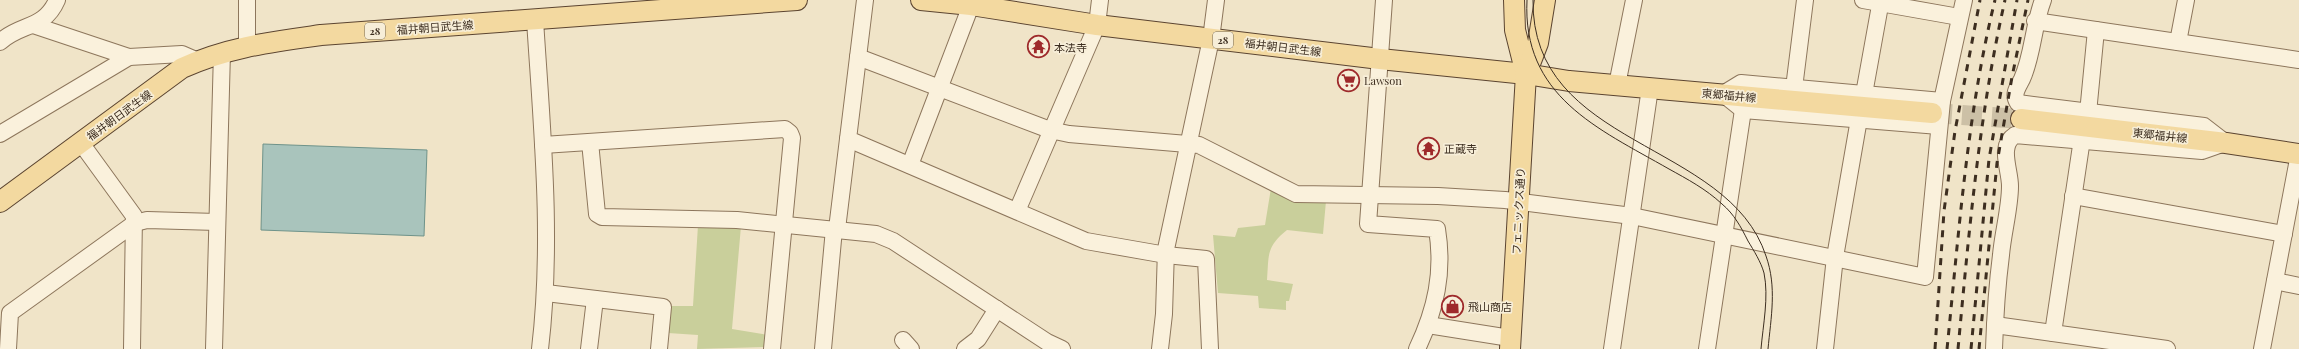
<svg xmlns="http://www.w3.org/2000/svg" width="2299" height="349" viewBox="0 0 2299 349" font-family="'Playfair Display','Noto Sans JP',serif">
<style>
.green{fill:#c9cf9b}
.water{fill:#a9c4bc;stroke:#6f938a}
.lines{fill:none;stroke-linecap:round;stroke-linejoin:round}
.major-tunnel{stroke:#ccc0a6;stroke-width:20;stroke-dasharray:20 10;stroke-linecap:butt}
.minor-casing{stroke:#8d765c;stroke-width:18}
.major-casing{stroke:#5b4430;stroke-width:22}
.minor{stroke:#faf1dc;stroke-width:16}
.major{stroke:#f3d9a0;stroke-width:20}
.tram{stroke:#3d2e20;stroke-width:1}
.rail{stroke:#3d2e20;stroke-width:3;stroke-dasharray:7 7;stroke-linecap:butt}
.labels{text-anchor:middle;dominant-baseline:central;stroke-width:3.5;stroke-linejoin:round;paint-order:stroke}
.shield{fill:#f7eed8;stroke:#756857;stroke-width:1}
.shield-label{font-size:10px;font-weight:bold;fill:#3d2e20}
.street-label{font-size:11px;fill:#3d2e20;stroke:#f7eed8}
.poi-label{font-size:11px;fill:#3d2e20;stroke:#f7eed8;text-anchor:start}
</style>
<rect width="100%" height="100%" fill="#f0e4c8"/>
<g class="green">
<path d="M1271 188 1326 201 1323 234 1287 230C1266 247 1269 254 1267 280L1293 284 1289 301H1286V310L1259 308 1258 296 1218 293 1213 235 1235 237 1238 228 1265 225Z"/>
<polygon points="698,225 741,226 732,329 768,335 764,347 697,349 698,335 668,333 670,306 693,306"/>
</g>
<polygon class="water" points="263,144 427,150 424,236 261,230"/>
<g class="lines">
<polyline class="major-tunnel" points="1932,113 2021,119"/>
<defs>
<g id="minor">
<polyline points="865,0 848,139 1086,241 1166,255 1206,259 1210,349"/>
<path d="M1384 0 1368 224 1437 229C1444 272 1436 309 1417 349"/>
<polyline points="1863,0 1959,17"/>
<path d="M2043 0C2033 26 2033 55 2022 79 2018 87 2012 94 2018 103L2204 126 2226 143"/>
<path d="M535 20C542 130 553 240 540 349"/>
<polyline points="2035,21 2299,60"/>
<polyline points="33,25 129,57"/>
<path d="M0 42C20 23 44 30 57 0"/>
<polyline points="2178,42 2186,0"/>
<polyline points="247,45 247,0"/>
<polyline points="858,57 1050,130 1069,134 1199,145 1296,194 1438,196 1505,200 1632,216 1925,277 1942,101 1964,0"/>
<polyline points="1617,85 1634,0"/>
<polyline points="1794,88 1805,0"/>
<polyline points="1864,94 1881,0"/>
<polyline points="2088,113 2096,30"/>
<polyline points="1939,126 1743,110 1723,94 1741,83 1942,101"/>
<polyline points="0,134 129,57 182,54 198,61"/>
<polyline points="590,142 597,214 602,217 737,220 876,234 893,241 1047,342 1062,349"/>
<polyline points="81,143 134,216 132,349"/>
<polyline points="543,145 785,129 790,133 792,138 772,349"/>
<polyline points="910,165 973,0"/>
<polyline points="2073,196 2284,234"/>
<polyline points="1017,211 1097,25 1100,0"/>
<polyline points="837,229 848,139"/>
<polyline points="2275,281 2299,286"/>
<polyline points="546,293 663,307 659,349"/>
<polyline points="1428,325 1510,338"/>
<polyline points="1995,325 2167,349"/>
<polyline points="2053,333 2082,139"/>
<polyline points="903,340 911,349"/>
<polyline points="8,349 10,313 135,223 147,220 217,222"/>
<polyline points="214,349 222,52"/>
<polyline points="589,349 595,299"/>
<polyline points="823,349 834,229"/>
<polyline points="965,349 978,339 997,309"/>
<polyline points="1160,349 1164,314 1166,249 1211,39 1216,0"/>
<polyline points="1612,349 1650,88"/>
<polyline points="1707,349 1743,110"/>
<polyline points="1825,349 1835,257 1859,119"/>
<path d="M1994 349C1995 318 1997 286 2001 255 2003 232 2010 208 2010 186 2010 169 1998 146 2015 135L2202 151 2222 144"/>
<polyline points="2262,349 2299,154"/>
</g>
<g id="major">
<polyline points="921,0 971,5 1097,25 1380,59 1526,74 1569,81 1932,113"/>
<polyline points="1514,0 1515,30 1526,74"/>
<polyline points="2021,119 2226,143 2299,154"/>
<path d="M0 202 182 68C228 47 271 42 321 35L797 0"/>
<polyline points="1510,349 1526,74 1538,43 1545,0"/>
</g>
</defs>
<use href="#minor" class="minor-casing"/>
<use href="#major" class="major-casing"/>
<use href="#minor" class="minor"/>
<use href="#major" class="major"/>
<g class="tram">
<path d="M1527 0C1522 96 1597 128 1669 169 1687 179 1706 189 1722 204 1734 214 1741 227 1748 241 1754 251 1761 262 1764 273 1769 297 1763 325 1761 349"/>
<path d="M1533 0C1531 148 1728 140 1766 256 1777 287 1771 317 1768 349"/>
</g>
<g class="rail">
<polyline points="1935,349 1944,211 1955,131 1980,0"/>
<path d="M1947 349C1959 232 1967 114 1995 0"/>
<path d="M1958 349C1969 232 1979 115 2005 0"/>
<polyline points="1971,349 1989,159 2017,0"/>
<polyline points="1979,349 1997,163 2012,77 2028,0"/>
</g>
</g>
<defs>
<symbol id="temple-ring" viewBox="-11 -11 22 22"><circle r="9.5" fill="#f7eed8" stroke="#9e2a2b" stroke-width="1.5"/><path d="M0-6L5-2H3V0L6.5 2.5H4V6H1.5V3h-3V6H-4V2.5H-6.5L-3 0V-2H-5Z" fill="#9e2a2b"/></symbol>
<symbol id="supermarket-ring" viewBox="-11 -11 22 22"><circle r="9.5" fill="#f7eed8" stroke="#9e2a2b" stroke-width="1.5"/><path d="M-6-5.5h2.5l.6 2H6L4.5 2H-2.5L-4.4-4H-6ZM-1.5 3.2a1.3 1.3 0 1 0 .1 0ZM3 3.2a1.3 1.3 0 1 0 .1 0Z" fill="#9e2a2b"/></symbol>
<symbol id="shop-ring" viewBox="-11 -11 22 22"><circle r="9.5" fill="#f7eed8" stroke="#9e2a2b" stroke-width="1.5"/><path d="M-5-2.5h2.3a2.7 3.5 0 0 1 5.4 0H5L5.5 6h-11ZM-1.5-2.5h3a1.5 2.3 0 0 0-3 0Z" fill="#9e2a2b"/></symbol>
</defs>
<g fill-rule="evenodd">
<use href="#temple-ring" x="1026" y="34" width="25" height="25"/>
<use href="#supermarket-ring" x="1336" y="68" width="25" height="25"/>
<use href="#temple-ring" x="1416" y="136" width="25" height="25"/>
<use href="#shop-ring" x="1440" y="294" width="25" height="25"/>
</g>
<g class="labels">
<g class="shield">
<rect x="365" y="23" width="20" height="16" rx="3"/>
<rect x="1213" y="32" width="20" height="16" rx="3"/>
</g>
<g class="shield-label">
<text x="375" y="31">28</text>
<text x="1223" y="40">28</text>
</g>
<g class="street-label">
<text transform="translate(435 27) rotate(-4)">福井朝日武生線</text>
<text transform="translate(1283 47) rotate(7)">福井朝日武生線</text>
<text transform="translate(1729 95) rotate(5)">東郷福井線</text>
<text transform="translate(119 115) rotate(-36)">福井朝日武生線</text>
<text transform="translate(2160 135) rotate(6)">東郷福井線</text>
<text transform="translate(1518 211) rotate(-87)">フェニックス通り</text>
</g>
<g class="poi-label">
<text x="1054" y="47">本法寺</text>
<text x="1364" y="80">Lawson</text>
<text x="1444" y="148">正蔵寺</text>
<text x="1468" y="306">飛山商店</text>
</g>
</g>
</svg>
